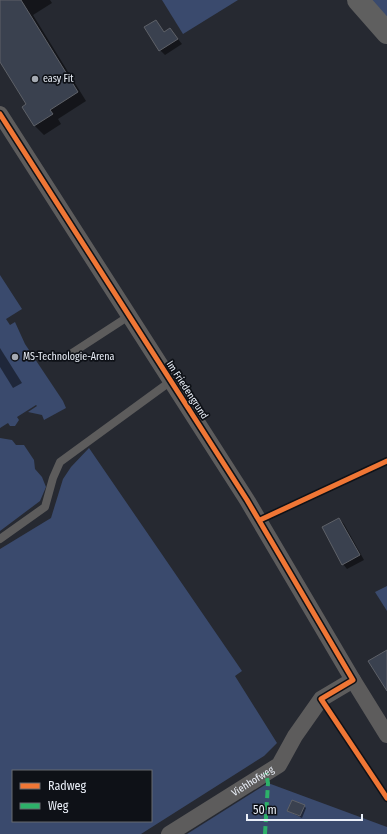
<svg xmlns="http://www.w3.org/2000/svg" width="387" height="834" viewBox="0 0 387 834" font-family="'Fira Sans Condensed',sans-serif">
<style>
.green{fill:#3a4a6d;fill-rule:evenodd}
.shadow{fill:#0007}
.building{fill:#3a414f;stroke:#5e6168}
.lines{fill:none;stroke-linecap:round;stroke-linejoin:round}
.lane{stroke:#5d5c5c;stroke-width:8}
.street{stroke:#5d5c5c;stroke-width:16}
.secondary{stroke:#5f5f5f;stroke-width:22}
.quiet{stroke:#2db169;stroke-width:4;stroke-dasharray:8 4;stroke-linecap:butt}
.cycleway-casing{stroke:#0e1117;stroke-width:8}
.cycleway{stroke:#f07635;stroke-width:5}
.poi-dot{fill:#a5aab2;stroke:#0e1117;stroke-width:1.5}
.labels{text-anchor:middle;dominant-baseline:central;stroke-width:3.5;stroke-linejoin:round;paint-order:stroke}
.poi-label{font-size:10px;fill:#eaeff8;stroke:#0e1117;text-anchor:start}
.street-label{font-size:10px;fill:#eaeff8;stroke:#0e1117}
</style>
<rect width="100%" height="100%" fill="#262931"/>
<g class="green">
<polygon points="162,0 238,0 183,34"/>
<polygon points="368,0 387,0 387,21"/>
<polygon points="0,275 22,309 6,319 10,325 15,322 25,344 63,401 66,408 44,420 42,415 28,412 37,406 36,405 17,417 19,420 15,426 10,426 8,423 0,428"/>
<polygon points="0,438 12,440 16,445 24,445 34,460 35,469 42,477 46,487 40,501 0,531"/>
<path d="M89 448 242 671 235 676 277 743 264 756 141 834H0V549L51 518 63 479 71 467ZM13 771H151V821H13Z"/>
<polygon points="387,586 387,611 375,592"/>
<polygon points="268,783 387,827 387,834 187,834"/>
</g>
<g class="shadow">
<polygon points="0,0 50,0 52,3 33,15 86,101 58,119 61,124 44,135 35,126 23,107 27,104 0,60"/>
<polygon points="156,21 165,33 170,29 182,44 165,55 160,50"/>
<polygon points="0,348 22,383 13,388 0,367"/>
<polygon points="339,519 344,524 364,560 347,569 343,564"/>
<polygon points="304,806 306,808 302,818 288,811"/>
</g>
<g class="building">
<polygon points="0,0 21,0 78,92 50,110 53,114 34,126 22,107 26,104 0,62"/>
<polygon points="156,20 164,32 170,28 178,39 159,51 144,27"/>
<polygon points="339,518 360,555 342,565 322,527"/>
<polygon points="387,650 387,691 368,661"/>
<polygon points="292,800 305,805 300,816 287,811"/>
</g>
<g class="lines">
<g class="lane">
<polyline points="72,353 129,316"/>
<polyline points="0,539 45,507 53,478 60,462 171,381"/>
</g>
<g class="street">
<polyline points="0,114 247,500 353,680 387,735"/>
<path id="s1" d="M169 834 279 765 295 736 321 699 353 680"/>
</g>
<polyline class="secondary" points="358,0 387,33"/>
<polyline class="quiet" points="265,834 268,783 266,773"/>
<defs>
<g id="cycleway">
<polyline points="0,114 247,500 353,680 321,699 387,798"/>
<polyline points="260,520 387,461"/>
</g>
</defs>
<use href="#cycleway" class="cycleway-casing"/>
<use href="#cycleway" class="cycleway"/>
</g>
<g class="poi-dot">
<circle cx="35" cy="79" r="4"/>
<circle cx="15" cy="357" r="4"/>
</g>
<g class="labels">
<g class="poi-label">
<text x="43" y="79">easy Fit</text>
<text x="23" y="357">MS-Technologie-Arena</text>
</g>
<g class="street-label">
<text transform="translate(187 390) rotate(57)">Im Friedengrund</text>
<text stroke="none"><textPath href="#s1" startOffset="99">Viehhofweg</textPath></text>
</g>
</g>
<rect x="12" y="770" width="140" height="52" fill="#0e1117" stroke="#666a71"/>
<rect x="20" y="783" width="20" height="6" fill="#f07635" stroke="#666a71"/>
<text x="48" y="790" font-size="12" fill="#eaeff8">Radweg</text>
<rect x="20" y="803" width="20" height="6" fill="#2db169" stroke="#666a71"/>
<text x="48" y="810" font-size="12" fill="#eaeff8">Weg</text>
<path d="M247 814v6h115v-6" fill="none" stroke="#eaeff8" stroke-width="2"/>
<text x="253" y="814" font-size="12" fill="#eaeff8" stroke="#0e1117" stroke-width="3" paint-order="stroke">50 m</text>
</svg>
